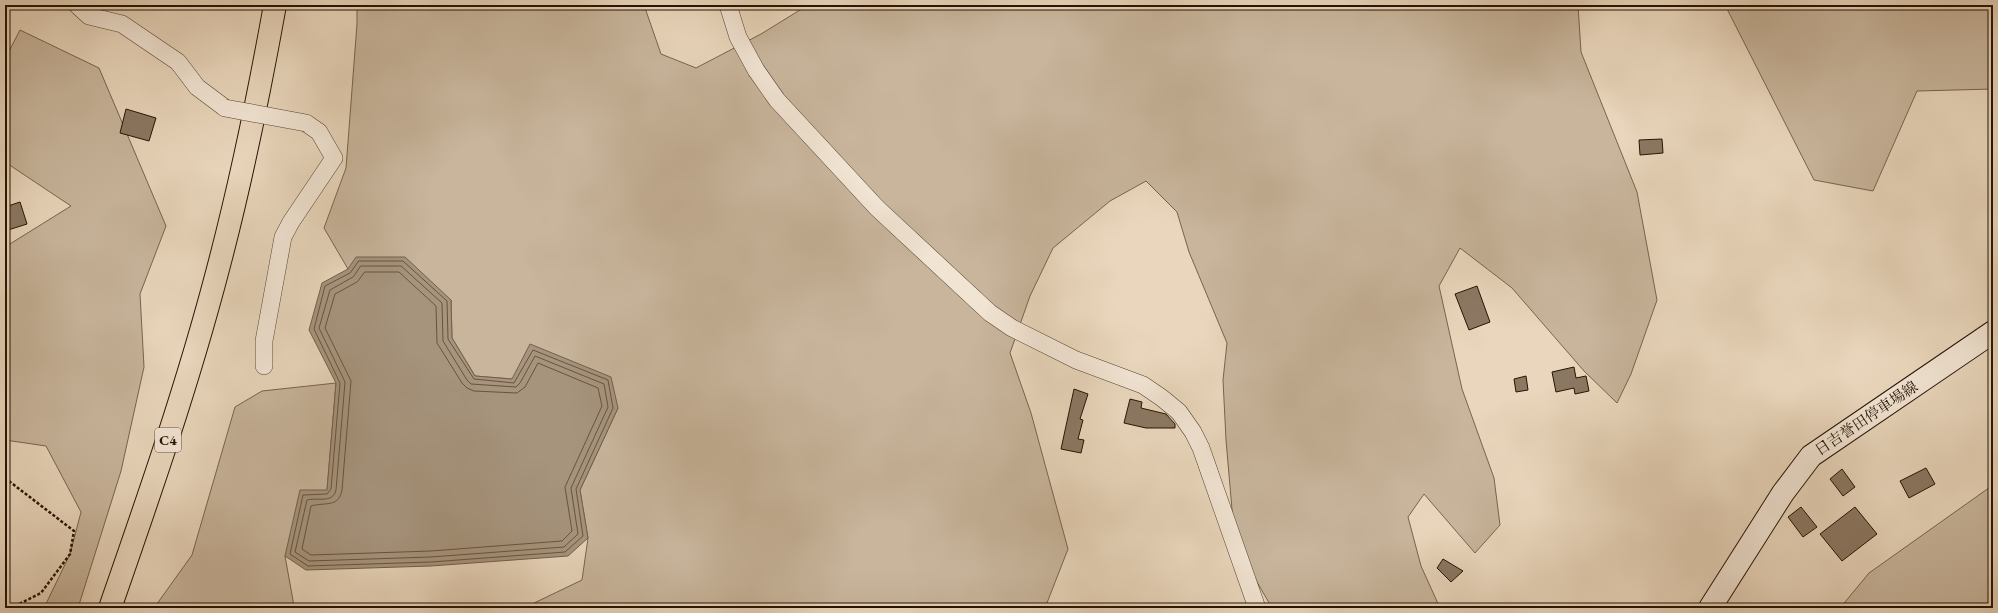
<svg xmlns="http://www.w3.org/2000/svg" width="1998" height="613" viewBox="0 0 1998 613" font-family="'EB Garamond','Noto Serif JP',serif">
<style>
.green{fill:#c8b59c;stroke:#76644f}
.water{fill:#a6947d;stroke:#72604c}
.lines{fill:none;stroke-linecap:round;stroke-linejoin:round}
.shore{stroke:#665440;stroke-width:1}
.building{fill:#8b7863;stroke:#251302}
.street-casing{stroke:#564430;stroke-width:18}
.secondary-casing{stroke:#251302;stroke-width:24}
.highway-casing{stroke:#251302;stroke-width:24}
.path{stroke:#251302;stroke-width:2.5;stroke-dasharray:3 2;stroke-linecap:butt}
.street{stroke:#f1e4d3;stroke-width:17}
.secondary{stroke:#f1e4d3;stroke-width:22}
.highway{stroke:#e9d6bc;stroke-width:22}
.street-bridge-casing{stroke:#564430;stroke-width:18;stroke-linecap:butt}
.street-bridge{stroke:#f1e4d3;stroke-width:17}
.labels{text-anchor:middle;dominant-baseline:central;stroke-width:3;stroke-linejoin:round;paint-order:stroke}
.shield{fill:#f1e4d3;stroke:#625241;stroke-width:1}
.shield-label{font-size:14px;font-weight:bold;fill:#251302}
.street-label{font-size:15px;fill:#251302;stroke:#f1e4d3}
</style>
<rect width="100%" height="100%" fill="#e9d6bc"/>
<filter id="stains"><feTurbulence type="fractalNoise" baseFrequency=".005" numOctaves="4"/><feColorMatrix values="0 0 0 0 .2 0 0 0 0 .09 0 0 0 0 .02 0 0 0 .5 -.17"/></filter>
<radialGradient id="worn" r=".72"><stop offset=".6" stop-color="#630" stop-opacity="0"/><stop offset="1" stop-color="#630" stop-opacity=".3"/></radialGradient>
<g class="green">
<polygon points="357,5 644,5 661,54 696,68 761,34 808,5 1578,5 1581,52 1637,192 1657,300 1631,374 1617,403 1584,371 1512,288 1460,248 1439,286 1462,389 1494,478 1500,525 1475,553 1424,494 1408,517 1421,566 1440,608 1272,608 1235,544 1226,440 1223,380 1227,343 1189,252 1177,212 1146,181 1110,201 1053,248 1030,296 1010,353 1031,413 1068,549 1045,608 529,608 530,605 582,580 588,538 580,490 618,408 512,379 475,376 452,338 451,300 348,269 324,228 346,168 357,24"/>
<polygon points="1725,5 1991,5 1993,11 1993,89 1917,91 1873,191 1814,180"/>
<polygon points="20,30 99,68 166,226 140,294 144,367 121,471 78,608 44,608 70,554 81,512 46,446 5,440 5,247 71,206 5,162 5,59"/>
<polygon points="336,383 327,490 285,556 294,606 301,608 154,608 192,555 235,407 262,391"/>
<polygon points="1993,485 1993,608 1840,608 1869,573"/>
</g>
<polygon class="water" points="356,257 405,257 451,300 452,338 475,376 512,379 530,344 611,377 618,408 580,490 588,538 568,556 431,566 306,570 285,556 300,490 327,490 336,383 309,330 322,283 348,269"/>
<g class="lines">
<g class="shore">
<polygon points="359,261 403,261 447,301 448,339 474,379 514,383 533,350 608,380 613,408 576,489 583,536 565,552 431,562 308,566 290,554 303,495 327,494 331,489 340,383 314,329 325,286 350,273"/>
<path d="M361 266H401L442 303 443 341 467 380 471 384 516 387 520 383 535 356 604 384 608 407 571 488 578 534 564 547 431 557 309 561 295 552 307 500C317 497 333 504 336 490L345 382 319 328 330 290 353 277Z"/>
<path d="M365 272H399L436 306 437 343 462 383 467 388 474 391 517 393 525 387 538 363 598 388 602 406 565 487 572 531 562 541 431 551 311 555 302 549 311 506C324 502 339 508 342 490L351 381 325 328 335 294 357 282Z"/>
</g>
</g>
<g class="building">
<polygon points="126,109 156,118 149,141 120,133"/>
<polygon points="1662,139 1663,153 1640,155 1639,140"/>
<polygon points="20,202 27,224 5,231 5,207"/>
<polygon points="1477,286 1490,322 1469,330 1455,294"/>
<polygon points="1574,367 1576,378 1586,376 1589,391 1575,394 1574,388 1556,392 1552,372"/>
<polygon points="1526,376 1528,390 1516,392 1514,379"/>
<polygon points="1074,389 1088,394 1080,419 1083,420 1078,439 1084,440 1081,453 1061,449"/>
<polygon points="1130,399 1142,402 1141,408 1166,414 1175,424 1175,428 1146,428 1124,423"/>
<polygon points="1926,468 1935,484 1909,498 1900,481"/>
<polygon points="1842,469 1855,487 1843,496 1830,479"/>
<polygon points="1801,507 1817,527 1803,537 1788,517"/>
<polygon points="1855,507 1877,534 1842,561 1820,534"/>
<polygon points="1443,559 1463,571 1451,582 1437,568"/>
</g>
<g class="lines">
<defs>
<g id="street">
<polyline points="77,5 89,16 122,24 178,62 197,87 225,108"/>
<polyline points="728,5 738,37 756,70 777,100 877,208 990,313 1012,328 1076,360 1143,385 1162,398 1179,412 1193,432 1201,448 1257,608"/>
<polyline points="264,366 264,341 283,237 291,222 334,158 319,132 306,123"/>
</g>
<polyline id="secondary" points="1710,608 1783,493 1811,456 1993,332"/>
<path id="highway" d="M110 608C149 496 188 384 218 269 241 182 259 94 275 5"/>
</defs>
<use href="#street" class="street-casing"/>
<use href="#secondary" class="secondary-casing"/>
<use href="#highway" class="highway-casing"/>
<polyline class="path" points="5,478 74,531 70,554 41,593 11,608"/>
<use href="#street" class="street"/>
<use href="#secondary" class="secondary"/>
<use href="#highway" class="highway"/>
<defs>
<polyline id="street-bridge" points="225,108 306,123"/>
</defs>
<use href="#street-bridge" class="street-bridge-casing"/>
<use href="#street-bridge" class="street-bridge"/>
</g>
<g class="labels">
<rect class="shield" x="155" y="428" width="26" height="24" rx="3"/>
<g class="shield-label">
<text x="168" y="440">C4</text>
</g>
<g class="street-label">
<text transform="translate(1866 418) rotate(-34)">日吉誉田停車場線</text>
</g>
</g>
<rect width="1998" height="613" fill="none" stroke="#e9d6bc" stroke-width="20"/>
<rect x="6" y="6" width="1986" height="601" fill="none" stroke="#251302" stroke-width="2"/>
<rect x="10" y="10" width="1978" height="593" fill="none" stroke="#251302"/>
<rect width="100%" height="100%" filter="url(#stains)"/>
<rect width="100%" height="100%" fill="url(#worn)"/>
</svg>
